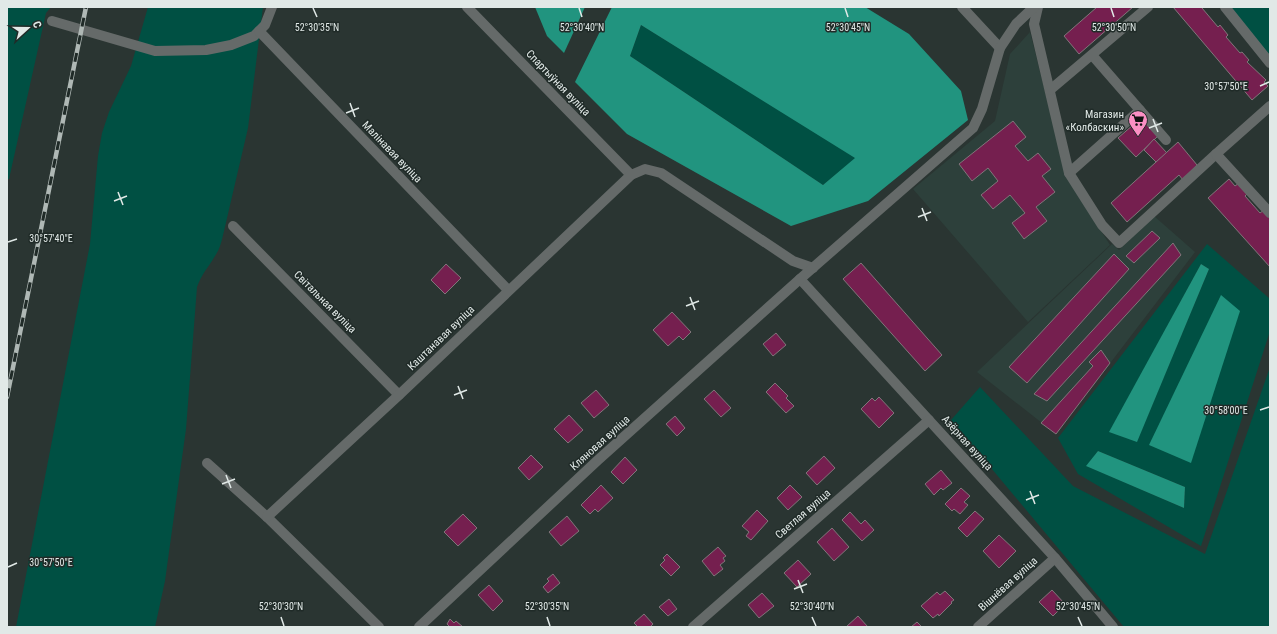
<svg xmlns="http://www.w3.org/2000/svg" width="1277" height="634" viewBox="0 0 1277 634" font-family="'Roboto Condensed',sans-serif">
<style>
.built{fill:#2d403b}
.green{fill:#005043;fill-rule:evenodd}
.water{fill:#21947f;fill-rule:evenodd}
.building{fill:#751f4f;stroke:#81757a}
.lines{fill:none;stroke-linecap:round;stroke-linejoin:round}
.minor{stroke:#656a69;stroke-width:10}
.rail-casing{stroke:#afb8b5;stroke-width:4.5}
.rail{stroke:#202b28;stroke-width:3;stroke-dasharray:9;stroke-linecap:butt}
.ticks{fill:none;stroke:#e1e9e7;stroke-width:1.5}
.labels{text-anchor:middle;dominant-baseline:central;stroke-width:3;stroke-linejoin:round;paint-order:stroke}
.street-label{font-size:11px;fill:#e1e9e7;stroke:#202b28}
.poi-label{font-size:11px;fill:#e1e9e7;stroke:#202b28;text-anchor:end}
.ticks-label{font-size:10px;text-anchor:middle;fill:#e1e9e7;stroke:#202b28;stroke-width:3;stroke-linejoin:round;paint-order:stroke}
</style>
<rect width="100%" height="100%" fill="#2a3532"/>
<g class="built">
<polygon points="1030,32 1067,178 1110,245 1028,322 913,189 995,121 1010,54"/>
<polygon points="1154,216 1195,252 1056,434 977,372 1112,244 1119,250"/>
</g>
<g class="green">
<polygon points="7,7 51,7 46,13 9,179 7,179"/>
<path d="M148 7H263L248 128 224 231C222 240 220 249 215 256 208 268 202 273 197 287L186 429 165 581 155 627H16L90 244 98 156 102 133 109 112 131 66Z"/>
<polygon points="1230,7 1270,7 1270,58"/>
<polygon points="641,25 856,158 823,185 630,56"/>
<path d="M1207 244 1270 299V331L1201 546 1078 474 1058 438ZM1201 264 1209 269 1137 441 1110 432ZM1098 451 1185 487 1184 508 1087 466Z"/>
<polygon points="1270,367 1270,627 1124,627 951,420 980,387 1073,486 1205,554"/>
</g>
<g class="water">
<polygon points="535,7 585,7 564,53 547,36"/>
<path d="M612 7H865L909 34 961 91 968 120 868 201 791 226 627 134 575 82ZM641 25 855 158 823 185 630 56Z"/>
<polygon points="1201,264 1209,269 1137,442 1109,432"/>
<polygon points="1221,295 1240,311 1191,463 1149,445"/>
<polygon points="1098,451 1185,487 1184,508 1086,466"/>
</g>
<g class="building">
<polygon points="1097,7 1133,7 1079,54 1064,36"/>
<polygon points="1173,7 1204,7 1202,8 1218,27 1220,25 1228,35 1226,37 1240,53 1242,52 1249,60 1247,62 1266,80 1264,82 1268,86 1252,100"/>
<polygon points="1141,118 1158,136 1136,157 1118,138"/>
<polygon points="1013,121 1026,137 1015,146 1028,161 1038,153 1051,169 1042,176 1055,192 1036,207 1047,221 1024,239 1012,223 1025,213 1010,195 993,209 981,195 998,181 988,168 972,181 959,164"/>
<polygon points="1154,139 1167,153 1156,162 1144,150"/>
<polygon points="1178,142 1197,165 1183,180 1179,175 1127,222 1111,203"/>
<polygon points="1229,179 1235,186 1239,183 1248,193 1245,196 1260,213 1264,210 1270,217 1270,267 1208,198"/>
<polygon points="1152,231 1160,238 1134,263 1126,256"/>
<polygon points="1173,243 1181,255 1047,401 1034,394"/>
<polygon points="1114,254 1129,269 1027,383 1009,367"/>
<polygon points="861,263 942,355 925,371 843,279"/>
<polygon points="446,264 461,278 445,294 431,280"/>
<polygon points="672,312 691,332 683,340 679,336 668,346 653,330"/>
<polygon points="776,333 786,345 773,356 763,344"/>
<polygon points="1101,350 1110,363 1056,434 1041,423 1093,366 1089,362"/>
<polygon points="775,383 788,396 786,398 794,406 786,413 766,392"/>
<polygon points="596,390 609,405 594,418 581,403"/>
<polygon points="714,390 731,408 721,417 704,399"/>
<polygon points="879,397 894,413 879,428 861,409 872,398 875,401"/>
<polygon points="569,415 583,430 568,443 554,429"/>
<polygon points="675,416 685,428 677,436 666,424"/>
<polygon points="531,455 543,467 529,480 518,468"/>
<polygon points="824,456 835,468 817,485 806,473"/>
<polygon points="625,457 637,470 623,484 611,472"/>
<polygon points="941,470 952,483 943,490 941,488 934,495 925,484"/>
<polygon points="601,485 613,498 598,512 595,509 590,514 581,505"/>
<polygon points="790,485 802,497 788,510 777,498"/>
<polygon points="961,488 970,496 964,502 968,505 960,514 954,509 952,511 945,504"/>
<polygon points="757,510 768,521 751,540 746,536 749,532 742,526"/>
<polygon points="975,511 984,519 967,537 958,528"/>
<polygon points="850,512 861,524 865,520 874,530 862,541 842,520"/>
<polygon points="463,514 477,528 458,546 444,532"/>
<polygon points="567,516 579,531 561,546 549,532"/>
<polygon points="832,528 849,547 834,561 817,542"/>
<polygon points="999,535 1016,551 999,568 983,551"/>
<polygon points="718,547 726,556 723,558 725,561 720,565 723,569 714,576 702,561"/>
<polygon points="667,554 680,567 671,576 660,565 665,560 663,558"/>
<polygon points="798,560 811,574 797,587 784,573"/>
<polygon points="553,574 560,583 548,593 543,587 549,581 547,579"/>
<polygon points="489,585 503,601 493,611 478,595"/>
<polygon points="1052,590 1065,604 1053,616 1039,602"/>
<polygon points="945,591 954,600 951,602 952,603 939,616 938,614 933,618 921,606 937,592 940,595"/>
<polygon points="762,593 774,606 759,618 748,605"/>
<polygon points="669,599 677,609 668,616 659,607"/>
<polygon points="644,614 653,624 650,627 638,627 634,623"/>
<polygon points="858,616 868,627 846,627"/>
<polygon points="450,619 454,623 456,621 463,627 450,627 447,624"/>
<polygon points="917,622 922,627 911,627"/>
</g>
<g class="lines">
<g class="minor">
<polyline points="467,7 631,175"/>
<polyline points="962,7 1000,48"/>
<polyline points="1038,7 1034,24 1069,173 1102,225 1119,243 1216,154"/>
<polyline points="1225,7 1270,63"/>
<polyline points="52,21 155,51 206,50 231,45 254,36 265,25 272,7"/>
<polyline points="259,31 508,290"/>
<polyline points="1092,55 1166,140"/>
<polyline points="1050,90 1148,7"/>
<polyline points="1270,106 1216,154 1270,213"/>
<polyline points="1069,173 1140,110"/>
<polyline points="233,226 399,395"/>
<polyline points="800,279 1055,558 1113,627"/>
<polyline points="207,463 267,517 379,627"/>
<polyline points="267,517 399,395 631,175 645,169 661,173 793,261 813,268"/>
<polyline points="419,627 598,460 800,279 973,128 982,109 1000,48 1016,24 1034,7"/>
<polyline points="693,627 929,420"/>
<polyline points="978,627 1055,558"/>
</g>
<defs>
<polyline id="rail" points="7,397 86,7"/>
</defs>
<use href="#rail" class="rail-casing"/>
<use href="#rail" class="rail"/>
</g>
<path class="ticks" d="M313 8 317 17M579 8 582 17M845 8 848 17M1111 8 1114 17M1260 86 1269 82M350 103 355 117M346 113 359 108M1153 119 1158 132M1149 128 1162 123M118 192 123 205M114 201 127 196M922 208 927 221M918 217 931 212M8 242 17 239M690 297 695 310M686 306 699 301M458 386 463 399M454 395 467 390M1260 410 1269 407M226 475 231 488M222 484 235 479M1030 491 1035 504M1026 500 1039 495M8 567 17 563M798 580 803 593M794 589 807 584M281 617 284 626M547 617 550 626M812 617 816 626M1078 617 1082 626"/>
<defs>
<symbol id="supermarket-pin" viewBox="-11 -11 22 30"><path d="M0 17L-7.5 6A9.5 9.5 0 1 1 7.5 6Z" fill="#fb8fc4" stroke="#202b28"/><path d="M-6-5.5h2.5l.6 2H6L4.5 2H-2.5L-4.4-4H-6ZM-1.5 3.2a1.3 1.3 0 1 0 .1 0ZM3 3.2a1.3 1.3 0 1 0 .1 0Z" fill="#111"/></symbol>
</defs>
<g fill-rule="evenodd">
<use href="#supermarket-pin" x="1127" y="109" width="22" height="30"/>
</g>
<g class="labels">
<g class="street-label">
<text transform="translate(558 83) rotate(46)">Спартыўная вуліца</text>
<text transform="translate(392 152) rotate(46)">Малінавая вуліца</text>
<text transform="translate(325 302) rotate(45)">Світальная вуліца</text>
<text transform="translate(441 338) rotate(-44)">Каштанавая вуліца</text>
<text transform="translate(600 443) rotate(-42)">Кляновая вуліца</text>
<text transform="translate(967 443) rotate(48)">Азёрная вуліца</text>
<text transform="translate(803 514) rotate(-41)">Светлая вуліца</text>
<text transform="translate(1008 584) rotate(-42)">Вішнёвая вуліца</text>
</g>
<g class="poi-label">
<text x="1124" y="114">Магазин<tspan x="1124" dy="13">«Колбаскин»</tspan></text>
</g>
</g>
<g class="ticks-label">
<text x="317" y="31">52°30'35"N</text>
<text x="582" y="31">52°30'40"N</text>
<text x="848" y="31">52°30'45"N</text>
<text x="1114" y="31">52°30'50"N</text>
<text x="1226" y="90">30°57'50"E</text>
<text x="51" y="242">30°57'40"E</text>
<text x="1226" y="414">30°58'00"E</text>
<text x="51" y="566">30°57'50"E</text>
<text x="281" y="610">52°30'30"N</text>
<text x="547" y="610">52°30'35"N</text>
<text x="812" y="610">52°30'40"N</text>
<text x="1078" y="610">52°30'45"N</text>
</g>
<rect width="1277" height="634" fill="none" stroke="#e1e9e7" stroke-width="16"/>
<g transform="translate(28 28) rotate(69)" stroke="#202b28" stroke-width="3" paint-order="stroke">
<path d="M0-3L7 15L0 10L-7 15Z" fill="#e1e9e7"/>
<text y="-6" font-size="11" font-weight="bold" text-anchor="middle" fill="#e1e9e7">С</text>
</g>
</svg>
